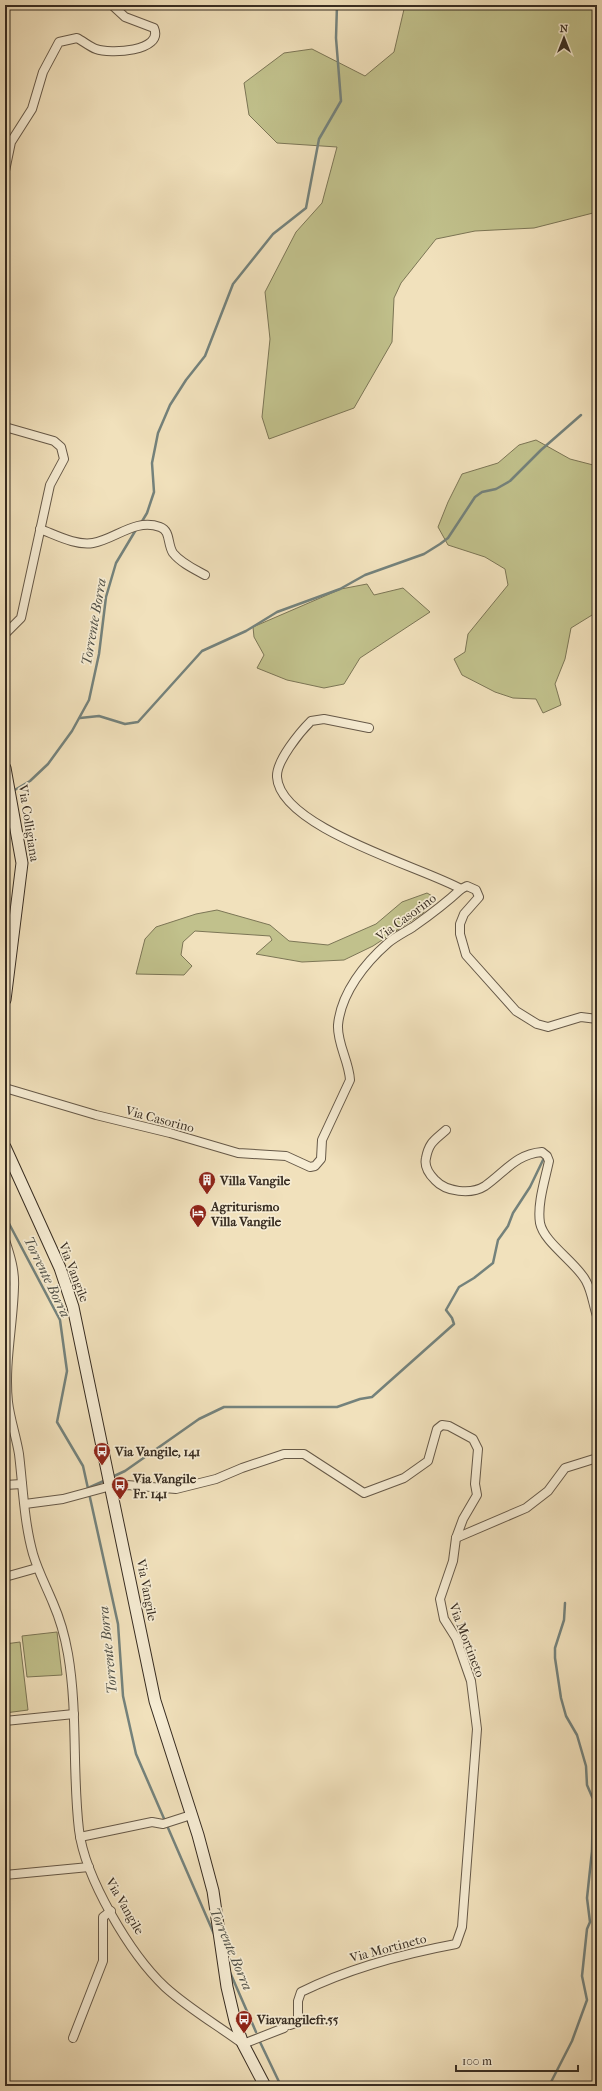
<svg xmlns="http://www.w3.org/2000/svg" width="602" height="2091" viewBox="0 0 602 2091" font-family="'IM FELL French Canon',serif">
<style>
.green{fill:#c1c18c;stroke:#7c7656}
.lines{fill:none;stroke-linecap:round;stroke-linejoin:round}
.stream{stroke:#74827c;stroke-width:2.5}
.street-casing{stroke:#665948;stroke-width:10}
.secondary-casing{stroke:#372c21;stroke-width:13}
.street{stroke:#f6ecd3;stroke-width:8}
.secondary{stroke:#f6ecd3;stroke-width:11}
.labels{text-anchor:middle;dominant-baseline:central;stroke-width:3.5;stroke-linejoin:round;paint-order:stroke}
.street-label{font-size:13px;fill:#372c21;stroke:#f6ecd3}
.poi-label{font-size:13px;font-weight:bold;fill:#372c21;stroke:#f6ecd3;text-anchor:start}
.water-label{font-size:14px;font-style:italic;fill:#505047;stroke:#f6ecd3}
</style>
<rect width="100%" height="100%" fill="#f1e1bc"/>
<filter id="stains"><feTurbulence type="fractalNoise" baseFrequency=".005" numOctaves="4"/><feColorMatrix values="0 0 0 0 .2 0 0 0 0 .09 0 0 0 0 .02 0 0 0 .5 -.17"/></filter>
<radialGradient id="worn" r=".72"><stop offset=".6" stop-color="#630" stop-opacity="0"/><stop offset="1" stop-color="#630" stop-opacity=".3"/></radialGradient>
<g class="green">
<polygon points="405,5 597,5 597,212 534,228 475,231 436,239 401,283 394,298 392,342 354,408 269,439 262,417 270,339 265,292 296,232 322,203 337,147 277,143 249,115 244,83 284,53 312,49 365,76 394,52"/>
<polygon points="536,440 570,459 597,466 597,612 571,628 565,659 555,684 561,705 543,713 536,699 513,698 495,692 462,675 454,659 465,652 468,634 508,585 505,569 485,557 448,545 438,527 448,502 462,474 498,463 519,445"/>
<polygon points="367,584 374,595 403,588 430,612 360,658 344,684 324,688 287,680 257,668 264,655 254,637 253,627 341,589"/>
<polygon points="427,893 434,897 423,913 373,946 344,960 302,962 256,954 272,940 270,936 195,931 183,942 181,955 192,966 184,975 136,974 145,939 156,927 196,914 217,910 270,925 289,941 328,945 376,924 402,902"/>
<polygon points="57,1632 62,1675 27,1677 22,1636"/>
<polygon points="20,1642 28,1710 5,1713 5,1644"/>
</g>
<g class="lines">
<g class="stream">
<polyline points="141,523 147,513 154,492 152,463 158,433 170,405 186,380 205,356 233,284 273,234 306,208 319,139 341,101 336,38 337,5"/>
<polyline points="80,718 99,716 125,724 138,722 202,651 246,631 277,612 340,589 365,575 424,554 440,544 448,538 475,497 482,492 496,489 510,481 541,450 581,415"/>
<polyline points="13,791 30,781 48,764 72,731 89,700 99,654 106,597 116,563 137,528"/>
<polyline points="5,1216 60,1320 67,1371 57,1422 83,1466 118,1624 123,1696 136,1754 214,1934"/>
<polyline points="112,1477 125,1471 199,1419 224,1407 337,1407 360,1399 372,1397 454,1324 452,1318 446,1310 459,1287 474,1278 493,1263 498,1240 508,1226 513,1213 530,1187 543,1160"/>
<polyline points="88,1488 106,1480"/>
<polyline points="229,1970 256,2032"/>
<polyline points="260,2042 281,2086"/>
<polyline points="549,2086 572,2041 587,2000 582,1976 587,1929 590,1922 587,1898 592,1851 593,1799 587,1785 586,1766 577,1735 566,1716 561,1698 555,1658 555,1648 564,1620 565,1603"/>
</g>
<defs>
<g id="street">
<path d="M5 171 11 142 32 109 43 72 59 42 77 38C83 41 90 47 96 49 109 54 164 52 154 28L125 17 112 5"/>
<polyline points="5,191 5,202"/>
<polyline points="5,427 54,441 61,447 64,459 50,485 21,618 5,634"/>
<path d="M40 529C56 535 76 546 93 543 116 539 135 518 160 527 171 531 167 544 173 553 181 563 194 569 205 575"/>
<path d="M369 728 324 719 311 721C300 732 276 761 277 777 280 828 422 867 461 889"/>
<path d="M5 1088 96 1115 170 1133 238 1153 286 1156 310 1167 315 1166 321 1159 322 1140 350 1080C349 1061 337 1044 338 1025 341 993 365 963 388 943 395 937 405 932 413 927 430 915 446 903 461 889L467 886 476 890 479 897 464 914 460 924V934L466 955 516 1011 537 1024 548 1027 581 1017 597 1019"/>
<path d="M446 1130C435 1140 429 1142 426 1158 424 1166 429 1174 435 1180 446 1192 471 1195 485 1186 505 1172 516 1154 542 1152L547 1156 549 1161C545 1180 537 1204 540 1223 544 1243 576 1262 586 1281 592 1292 593 1304 597 1316"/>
<path d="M5 1240C10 1255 15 1271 14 1287 13 1325 4 1364 8 1402 10 1419 16 1436 19 1454 23 1487 24 1522 33 1554 38 1571 46 1586 53 1603 60 1619 65 1637 68 1654 78 1712 72 1771 79 1830 85 1878 130 1954 165 1987 188 2008 217 2025 243 2044L284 2028"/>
<polyline points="5,1485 22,1484"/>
<path d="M25 1504 63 1499 111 1486 127 1485 176 1489 216 1479 242 1468 284 1454H304L364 1493 404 1478 428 1461 437 1429 442 1425 449 1426 473 1439 478 1449 475 1484 477 1495 463 1519 456 1538 453 1561 440 1599 444 1619 456 1638 471 1681 477 1729 462 1927 456 1944C402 1954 350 1968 301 1992L298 2001V2022L290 2025"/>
<polyline points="456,1538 526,1508 548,1491 565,1468 597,1458"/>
<polyline points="5,1577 37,1568"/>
<polyline points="5,1721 74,1714"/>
<polyline points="80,1837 152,1822 163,1824 191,1815"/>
<polyline points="5,1875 89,1867"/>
<polyline points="73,2038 103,1961 103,1917 111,1911"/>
</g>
<g id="secondary">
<polyline points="5,768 22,863 5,1000"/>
<polyline points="5,1147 60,1268 73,1307 155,1701 198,1835 213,1891 227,1987 235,2021 243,2044 265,2086"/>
</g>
</defs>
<use href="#street" class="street-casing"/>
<use href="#secondary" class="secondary-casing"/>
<use href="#street" class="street"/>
<use href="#secondary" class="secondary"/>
</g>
<defs>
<symbol id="building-pin" viewBox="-11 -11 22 30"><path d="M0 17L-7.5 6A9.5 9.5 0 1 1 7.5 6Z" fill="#8f2418" stroke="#f6ecd3"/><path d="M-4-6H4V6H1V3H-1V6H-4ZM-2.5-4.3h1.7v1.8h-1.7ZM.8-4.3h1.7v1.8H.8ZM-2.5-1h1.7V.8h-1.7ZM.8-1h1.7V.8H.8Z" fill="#fff"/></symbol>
<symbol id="hotel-pin" viewBox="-11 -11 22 30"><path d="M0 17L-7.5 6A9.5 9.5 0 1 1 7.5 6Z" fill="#8f2418" stroke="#f6ecd3"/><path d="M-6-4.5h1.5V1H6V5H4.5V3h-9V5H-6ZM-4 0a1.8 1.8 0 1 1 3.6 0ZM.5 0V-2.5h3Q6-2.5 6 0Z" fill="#fff"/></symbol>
<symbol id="bus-pin" viewBox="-11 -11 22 30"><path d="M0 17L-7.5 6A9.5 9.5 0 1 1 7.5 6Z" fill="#8f2418" stroke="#f6ecd3"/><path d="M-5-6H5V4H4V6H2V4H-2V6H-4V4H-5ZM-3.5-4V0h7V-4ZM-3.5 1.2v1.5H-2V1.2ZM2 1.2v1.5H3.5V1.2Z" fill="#fff"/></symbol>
</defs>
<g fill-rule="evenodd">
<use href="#building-pin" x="197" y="1170" width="20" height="27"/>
<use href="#hotel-pin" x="188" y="1203" width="20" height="27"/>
<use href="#bus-pin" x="92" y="1441" width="20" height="27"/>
<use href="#bus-pin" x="110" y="1475" width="20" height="27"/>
<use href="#bus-pin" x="234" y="2009" width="20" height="27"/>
</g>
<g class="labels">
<g class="street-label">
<text transform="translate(29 823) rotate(81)">Via Colligiana</text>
<text transform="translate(406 917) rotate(-36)">Via Casorino</text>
<text transform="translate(160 1119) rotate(15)">Via Casorino</text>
<text transform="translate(74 1272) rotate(69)">Via Vangile</text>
<text transform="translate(147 1590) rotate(79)">Via Vangile</text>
<text transform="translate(467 1640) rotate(69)">Via Mortineto</text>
<text transform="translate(125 1906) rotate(60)">Via Vangile</text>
<text transform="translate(388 1948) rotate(-15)">Via Mortineto</text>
</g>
<g class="poi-label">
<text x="220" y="1180">Villa Vangile</text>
<text x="211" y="1206">Agriturismo<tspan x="211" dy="15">Villa Vangile</tspan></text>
<text x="115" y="1451">Via Vangile, 141</text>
<text x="133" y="1478">Via Vangile<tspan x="133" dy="15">Fr. 141</tspan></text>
<text x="257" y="2019">Viavangilefr.55</text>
</g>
<g class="water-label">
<text transform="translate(94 622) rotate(-80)">Torrente Borra</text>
<text transform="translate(47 1277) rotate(64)">Torrente Borra</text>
<text transform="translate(108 1650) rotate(-96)">Torrente Borra</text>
<text transform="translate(231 1949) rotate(67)">Torrente Borra</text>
</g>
</g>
<rect width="602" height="2091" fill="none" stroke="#f1e1bc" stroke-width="20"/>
<rect x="6" y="6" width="590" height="2079" fill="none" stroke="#372c21" stroke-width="2"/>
<rect x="10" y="10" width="582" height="2071" fill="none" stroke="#372c21"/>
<g transform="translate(564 38)" stroke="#f6ecd3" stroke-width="3" paint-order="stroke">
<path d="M0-3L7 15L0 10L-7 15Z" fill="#372c21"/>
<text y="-6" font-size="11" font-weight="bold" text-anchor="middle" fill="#372c21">N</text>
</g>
<path d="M456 2065v6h122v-6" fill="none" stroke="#372c21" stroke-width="2"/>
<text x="462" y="2065" font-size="12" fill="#372c21" stroke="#f6ecd3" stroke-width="3" paint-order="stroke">100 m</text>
<rect width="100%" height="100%" filter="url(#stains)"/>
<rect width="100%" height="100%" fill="url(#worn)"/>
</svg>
